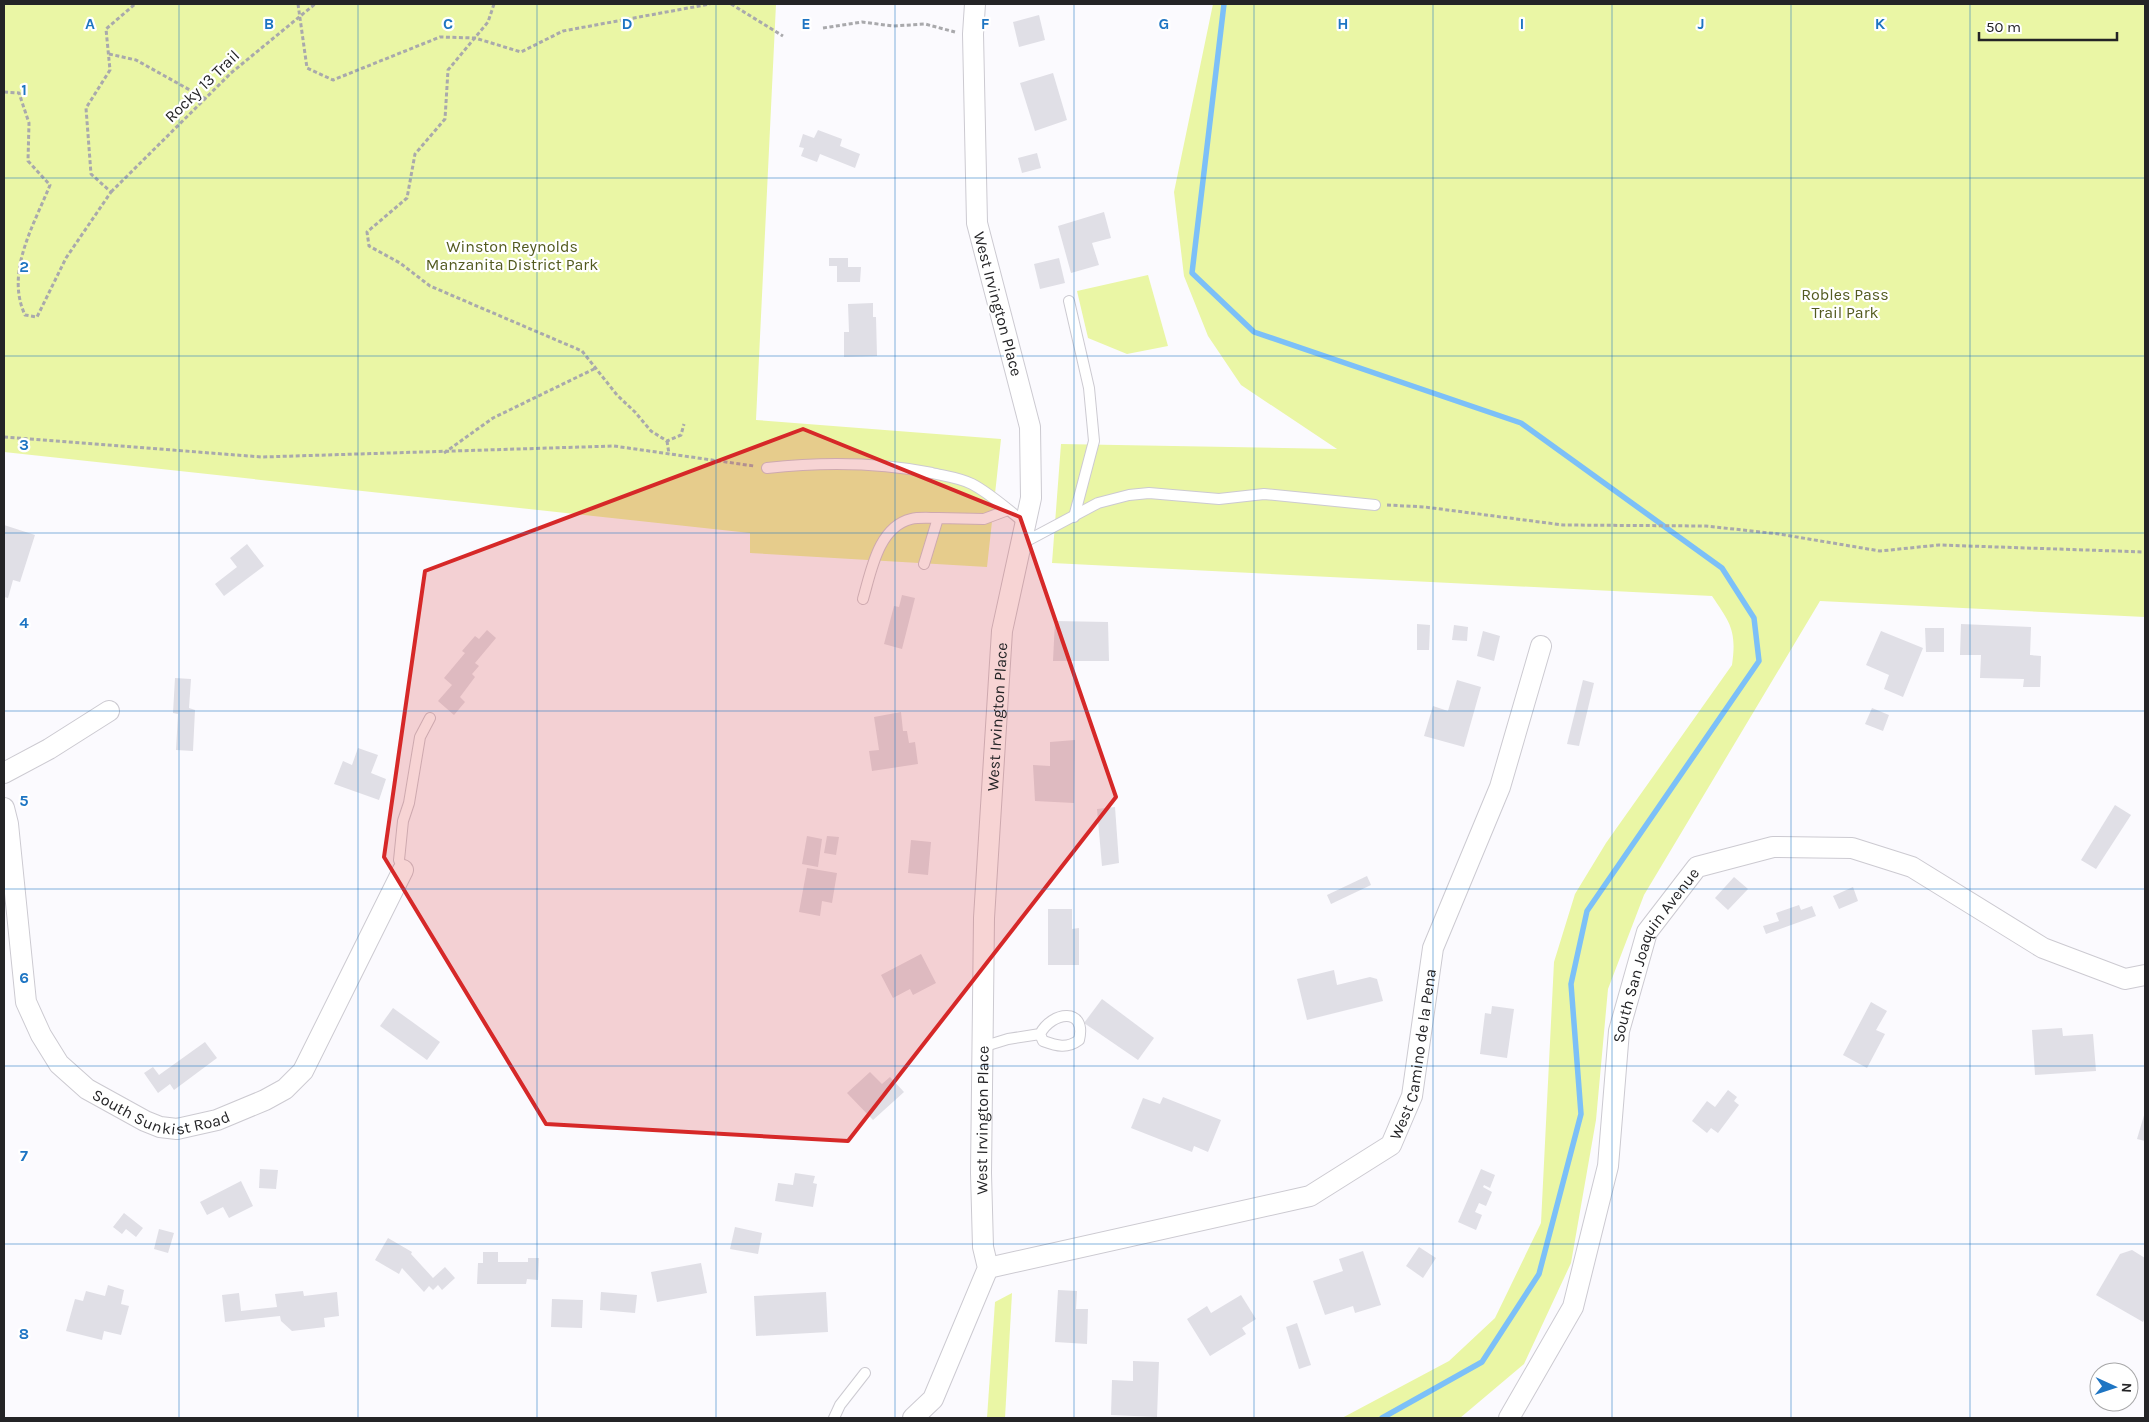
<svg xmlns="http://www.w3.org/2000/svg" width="2149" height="1422" viewBox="0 0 2149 1422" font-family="Karla,sans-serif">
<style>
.green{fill:#eaf6a5}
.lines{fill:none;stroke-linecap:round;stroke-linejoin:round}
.stream{stroke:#7cc0f8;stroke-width:5.5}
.building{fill:#e0dfe6}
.service-casing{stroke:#cccad1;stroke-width:12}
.minor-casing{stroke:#cccad1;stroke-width:22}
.path{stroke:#a9a9ac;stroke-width:3;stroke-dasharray:4 2.5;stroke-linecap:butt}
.service{stroke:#fff;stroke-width:10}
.minor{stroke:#fff;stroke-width:20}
.marked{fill:#d62828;fill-opacity:0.2;stroke:#d62828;stroke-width:4;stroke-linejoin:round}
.grid{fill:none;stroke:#1e75c3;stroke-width:1;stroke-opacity:0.55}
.labels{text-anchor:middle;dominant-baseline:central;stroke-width:4.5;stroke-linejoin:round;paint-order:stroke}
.street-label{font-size:16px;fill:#242426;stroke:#fff}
.park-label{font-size:16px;fill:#535a1f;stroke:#fff}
.grid-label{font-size:16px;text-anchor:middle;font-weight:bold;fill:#1e75c3;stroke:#fff;stroke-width:4.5;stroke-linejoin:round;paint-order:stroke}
</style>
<rect width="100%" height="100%" fill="#fbfafe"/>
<g class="green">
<polygon points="4,4 776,4 756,420 1001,439 987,567 750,553 750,533 4,452"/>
<path d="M1213 4H2145V617L1820 601 1644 895 1608 989 1596 1120 1571 1263 1524 1364 1460 1418H1342L1449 1361 1495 1318 1541 1223 1554 962 1575 894 1606 843 1732 665C1737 630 1730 623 1712 596L1052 563 1061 444 1337 449 1241 385 1208 336 1184 276 1174 192Z"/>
<polygon points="1148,275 1168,346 1127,354 1088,338 1077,291"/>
<polygon points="1012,1293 1005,1418 987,1418 995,1302"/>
</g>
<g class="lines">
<polyline class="stream" points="1224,4 1192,273 1254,332 1521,423 1722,568 1754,618 1759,661 1587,911 1571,984 1581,1114 1539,1274 1482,1362 1382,1418"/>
</g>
<g class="building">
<polygon points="1039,15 1045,40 1019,47 1013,22"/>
<polygon points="1053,73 1067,120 1035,131 1020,83"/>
<polygon points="818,130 842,139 840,146 860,154 855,168 820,154 817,162 801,156 804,148 799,147 803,134 814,138"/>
<polygon points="1037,153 1041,168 1022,173 1018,158"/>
<polygon points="1104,212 1111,238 1092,243 1099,265 1071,273 1058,226"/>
<polygon points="829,258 848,258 848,267 861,267 860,282 837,282 837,266 829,266"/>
<polygon points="1059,258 1065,283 1040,289 1034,264"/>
<polygon points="873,303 873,317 876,317 877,356 844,357 844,332 849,332 848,304"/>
<polygon points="4,525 35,535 20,582 13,580 8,598 4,597"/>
<polygon points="247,544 264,566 224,596 215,584 237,567 230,558"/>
<polygon points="902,595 915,598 902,649 884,644 894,606 899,607"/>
<polygon points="1055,621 1108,622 1109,661 1053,661"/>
<polygon points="1417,624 1430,625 1429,650 1417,650"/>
<polygon points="1961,624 2031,627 2030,655 2041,656 2040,687 2023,687 2024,679 1980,678 1981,655 1960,655"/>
<polygon points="1454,625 1468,627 1467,641 1452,640"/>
<polygon points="1925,628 1944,628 1944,652 1926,652"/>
<polygon points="487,630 496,638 475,663 479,666 472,674 475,677 460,697 465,702 454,715 438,701 452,685 444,678 465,653 462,651 475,636 479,639"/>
<polygon points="1483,631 1500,636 1494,661 1477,656"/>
<polygon points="1881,631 1923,648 1903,697 1884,689 1889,675 1866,665"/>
<polygon points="175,678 191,679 189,708 195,710 193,751 176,750 178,714 173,713"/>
<polygon points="1457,680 1481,687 1464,747 1424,736 1433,706 1448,711"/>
<polygon points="1583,680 1594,683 1579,746 1567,744"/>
<polygon points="1872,708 1889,715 1883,731 1865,724"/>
<polygon points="901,712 903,731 907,731 909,743 915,742 918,764 872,771 869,751 879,750 874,717"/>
<polygon points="1075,740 1074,803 1035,801 1033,765 1050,766 1050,742"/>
<polygon points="358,748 378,755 371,773 386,779 379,800 334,784 343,761 352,765"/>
<polygon points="2115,805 2131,815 2096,869 2081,860"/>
<polygon points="1115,807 1119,863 1102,866 1097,809"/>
<polygon points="807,836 822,839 818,867 802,864"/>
<polygon points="827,836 839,837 836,855 824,853"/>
<polygon points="911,840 931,842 928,875 908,873"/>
<polygon points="807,868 837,873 832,903 822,901 820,916 799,912"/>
<polygon points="1367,876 1371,885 1331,904 1327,895"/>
<polygon points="1734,877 1748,889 1728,910 1715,898"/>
<polygon points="1853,887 1858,901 1839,909 1833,896"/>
<polygon points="1799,905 1801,910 1812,906 1816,916 1766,934 1763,926 1779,921 1776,913"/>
<polygon points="1048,909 1072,909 1072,929 1079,928 1079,965 1048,965"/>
<polygon points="921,954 936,983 913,995 910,989 893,998 881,975"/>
<polygon points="1334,970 1337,985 1370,977 1377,979 1383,1001 1307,1020 1297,979"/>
<polygon points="1102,999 1154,1038 1138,1060 1084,1023"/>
<polygon points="1871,1002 1887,1011 1876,1030 1885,1034 1867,1068 1843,1055"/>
<polygon points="1492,1006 1514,1009 1507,1058 1480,1054 1485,1013 1491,1014"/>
<polygon points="393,1008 440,1042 427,1060 380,1026"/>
<polygon points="2062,1028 2063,1036 2093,1034 2096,1071 2035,1075 2032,1030"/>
<polygon points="205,1042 217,1058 174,1090 170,1084 158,1093 144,1073 153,1067 159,1075"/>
<polygon points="870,1072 882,1084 890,1077 904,1092 873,1120 847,1093"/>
<polygon points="1728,1090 1737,1097 1734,1101 1739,1105 1718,1133 1711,1128 1707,1133 1692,1121 1707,1101 1715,1107"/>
<polygon points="1163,1097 1221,1120 1208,1152 1194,1146 1192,1152 1131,1128 1143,1098 1160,1104"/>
<polygon points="2145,1112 2145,1141 2137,1139"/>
<polygon points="260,1169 278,1170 276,1189 259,1188"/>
<polygon points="1481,1169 1495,1175 1490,1188 1484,1185 1483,1187 1492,1192 1486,1206 1479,1203 1475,1212 1482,1215 1476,1230 1458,1222"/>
<polygon points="795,1173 815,1176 813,1183 817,1184 813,1207 775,1201 778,1183 793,1185"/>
<polygon points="241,1181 253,1206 229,1218 223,1207 207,1215 200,1202"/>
<polygon points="124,1213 143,1228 136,1237 126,1229 122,1234 113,1227"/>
<polygon points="735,1227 762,1233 758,1254 730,1249"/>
<polygon points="159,1229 174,1233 168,1253 154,1249"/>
<polygon points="388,1238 412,1252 411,1254 433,1278 445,1267 455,1278 442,1290 438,1285 433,1290 429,1286 424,1292 402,1268 399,1274 375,1260"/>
<polygon points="1419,1247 1436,1258 1423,1278 1406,1266"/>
<polygon points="2132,1250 2145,1258 2145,1318 2143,1322 2096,1295 2120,1254"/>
<polygon points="1363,1251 1381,1305 1355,1313 1353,1306 1325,1315 1313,1281 1343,1271 1339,1259"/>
<polygon points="483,1252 498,1252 498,1262 528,1262 528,1258 539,1258 538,1280 527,1279 526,1284 477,1284 478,1263 483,1263"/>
<polygon points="701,1263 707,1293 657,1302 651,1272"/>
<polygon points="108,1285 124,1290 121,1304 129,1306 121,1335 104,1331 102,1340 66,1331 75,1299 83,1301 86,1291 105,1296"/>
<polygon points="1058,1290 1077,1291 1076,1309 1088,1309 1087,1344 1055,1342"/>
<polygon points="303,1291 304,1296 337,1292 339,1316 324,1318 325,1327 292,1331 281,1321 280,1316 225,1322 222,1295 239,1293 241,1311 277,1307 275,1294"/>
<polygon points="601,1292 637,1295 635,1313 600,1310"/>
<polygon points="826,1292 828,1332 756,1336 754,1296"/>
<polygon points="1241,1295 1256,1319 1242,1328 1246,1334 1210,1356 1187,1319 1207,1306 1211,1313"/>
<polygon points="552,1299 583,1300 582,1328 551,1327"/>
<polygon points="1297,1323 1311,1365 1299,1369 1286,1327"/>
<polygon points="1133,1361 1159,1362 1157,1417 1111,1415 1112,1380 1133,1381"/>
</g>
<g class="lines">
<defs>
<g id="service">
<polyline points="1069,301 1089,388 1094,441 1074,517"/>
<path d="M767 468C822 462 877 462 932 473 945 476 961 478 972 484 991 494 1008 510 1025 523"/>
<polyline points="1021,544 1098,503 1129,495 1149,493 1219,499 1264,494 1375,505"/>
<polyline points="924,564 938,518 984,519 1008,510"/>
<path d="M863 599C871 572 878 527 911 519 919 517 929 518 938 518"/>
<polyline points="403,870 399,860 403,821 409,803 420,737 430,718"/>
<path d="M982 1047 1008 1039 1040 1034C1052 1011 1087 1007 1079 1040 1067 1049 1057 1046 1043 1041L1040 1034"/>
<polyline points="834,1418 840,1405 865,1373"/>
</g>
<g id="minor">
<polyline points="4,773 49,749 109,711"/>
<path id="s1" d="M4 808 8 824 26 1002 41 1035 59 1064 87 1089 145 1121 160 1127 177 1129 217 1120 265 1100 285 1089 303 1071 403 870"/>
<path id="s2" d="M988 1268 1310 1196 1391 1145 1412 1096 1433 948 1500 787 1541 646"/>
<path id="s3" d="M913 1418 933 1399 988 1268 983 1247 981 1173 984 918 1002 631 1031 498 1030 427 977 223 973 34 975 4"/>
<path id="s4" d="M1509 1418 1573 1307 1608 1166 1619 1031 1647 932 1697 867 1773 847 1852 848 1912 867 2043 948 2125 979 2145 975"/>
</g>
</defs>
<use href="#service" class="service-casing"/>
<use href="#minor" class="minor-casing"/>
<g class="path">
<polyline points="298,4 307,68 333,80 440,37 475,38 521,52 563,31 710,4"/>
<polyline points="494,4 488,22 448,70 445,119 415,154 407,198 367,232 369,246 400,263 430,286 582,351 617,395 635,412 651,431 667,441 681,435 684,424"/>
<polyline points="731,4 783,36"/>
<polyline points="823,28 862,22 893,26 925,24 955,32"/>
<polyline points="109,54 136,60 206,99"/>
<path d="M4 92 19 93 29 123 28 161 50 185C34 225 5 272 25 315L37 317 66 258 111 192 91 174 86 108 110 70 106 29 135 4"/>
<polyline points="111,192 231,73 315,4"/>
<polyline points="4,437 262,457 614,446 754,466"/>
<polyline points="667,441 669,454"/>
<polyline points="444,453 493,418 596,368"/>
<polyline points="1387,505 1425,507 1563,525 1706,526 1779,534 1880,551 1939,545 2145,552"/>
</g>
<use href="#service" class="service"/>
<use href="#minor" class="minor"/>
</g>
<path class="marked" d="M803 429 1020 517 1116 797 848 1141 546 1124 384 857 425 571Z"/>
<path class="grid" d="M179 4V1418M358 4V1418M537 4V1418M716 4V1418M895 4V1418M1074 4V1418M1254 4V1418M1433 4V1418M1612 4V1418M1791 4V1418M1970 4V1418M4 178H2145M4 356H2145M4 533H2145M4 711H2145M4 889H2145M4 1066H2145M4 1244H2145"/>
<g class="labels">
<g class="street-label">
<text transform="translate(202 86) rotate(-44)">Rocky 13 Trail</text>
<text transform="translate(998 304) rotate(75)">West Irvington Place</text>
<text stroke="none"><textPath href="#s3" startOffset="722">West Irvington Place</textPath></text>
<text stroke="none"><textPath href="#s4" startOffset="494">South San Joaquin Avenue</textPath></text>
<text stroke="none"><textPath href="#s2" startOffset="520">West Camino de la Pena</textPath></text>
<text stroke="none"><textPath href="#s1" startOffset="384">South Sunkist Road</textPath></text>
<text stroke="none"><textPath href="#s3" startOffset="318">West Irvington Place</textPath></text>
</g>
<g class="park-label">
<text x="512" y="246">Winston Reynolds<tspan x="512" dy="18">Manzanita District Park</tspan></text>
<text x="1845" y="294">Robles Pass<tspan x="1845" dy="18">Trail Park</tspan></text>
</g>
</g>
<g class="grid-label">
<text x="90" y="29">A</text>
<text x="269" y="29">B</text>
<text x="448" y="29">C</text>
<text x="627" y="29">D</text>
<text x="806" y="29">E</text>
<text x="985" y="29">F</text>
<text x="1164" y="29">G</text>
<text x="1343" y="29">H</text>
<text x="1522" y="29">I</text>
<text x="1701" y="29">J</text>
<text x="1880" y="29">K</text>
<text x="24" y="95">1</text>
<text x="24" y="272">2</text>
<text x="24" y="450">3</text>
<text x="24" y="628">4</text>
<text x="24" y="806">5</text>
<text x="24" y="983">6</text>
<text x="24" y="1161">7</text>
<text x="24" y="1339">8</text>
</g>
<rect width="2149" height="1422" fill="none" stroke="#242426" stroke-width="10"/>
<g transform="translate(2114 1387) rotate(93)"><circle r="24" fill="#ffffff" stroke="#a7a7a8"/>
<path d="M0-4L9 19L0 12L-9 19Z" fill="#1e75c3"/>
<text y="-8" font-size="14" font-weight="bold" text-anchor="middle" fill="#242426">N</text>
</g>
<path d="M1979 32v8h138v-8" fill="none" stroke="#242426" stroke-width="2.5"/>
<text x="1986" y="32" font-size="15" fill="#242426" stroke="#ffffff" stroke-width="4" paint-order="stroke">50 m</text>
</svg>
